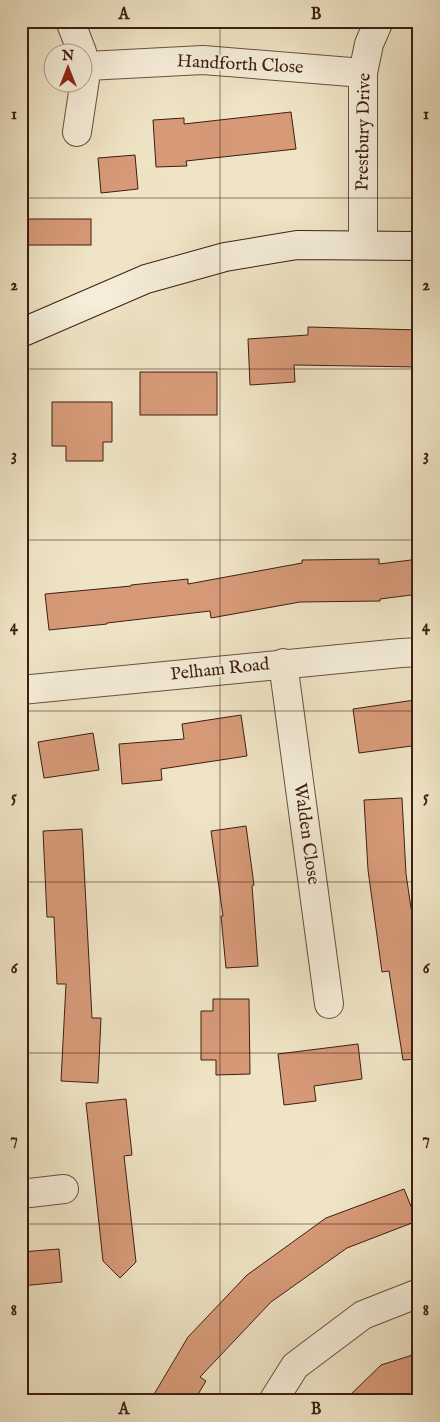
<svg xmlns="http://www.w3.org/2000/svg" width="440" height="1422" viewBox="0 0 440 1422" font-family="'IM FELL English',serif">
<style>
.building{fill:#d79a79;stroke:#3e1e11}
.lines{fill:none;stroke-linecap:round;stroke-linejoin:round}
.street-casing{stroke:#6a503e;stroke-width:30}
.secondary-casing{stroke:#3e1e11;stroke-width:30}
.street{stroke:#f5edd9;stroke-width:28}
.secondary{stroke:#f5edd9;stroke-width:28}
.grid{fill:none;stroke:#3e1e11;stroke-width:1;stroke-opacity:0.55}
.labels{text-anchor:middle;dominant-baseline:central;stroke-width:4;stroke-linejoin:round;paint-order:stroke}
.street-label{font-size:18px;fill:#3e1e11;stroke:#f5edd9}
.neatline{fill:none;stroke:#3e1e11;stroke-width:2}
.grid-label{font-size:16px;text-anchor:middle;font-weight:bold;fill:#3e1e11}
</style>
<rect width="100%" height="100%" fill="#efe4c5"/>
<filter id="stains"><feTurbulence type="fractalNoise" baseFrequency=".004" numOctaves="4"/><feColorMatrix values="0 0 0 0 .2 0 0 0 0 .09 0 0 0 0 .02 0 0 0 .5 -.17"/></filter>
<radialGradient id="worn" r=".72"><stop offset=".6" stop-color="#630" stop-opacity="0"/><stop offset="1" stop-color="#630" stop-opacity=".3"/></radialGradient>
<g class="building">
<polygon points="291,112 296,149 186,161 187,166 156,167 153,120 184,118 184,124"/>
<polygon points="135,155 138,189 101,193 98,158"/>
<rect x="21" y="219" width="70" height="26"/>
<polygon points="308,327 419,330 419,367 294,365 295,382 250,385 248,339 308,335"/>
<rect x="140" y="372" width="77" height="43"/>
<polygon points="52,402 112,402 112,442 103,442 103,461 66,461 66,446 52,446"/>
<polygon points="379,559 379,564 419,559 419,594 380,599 380,601 300,602 211,618 210,611 107,623 107,624 49,630 45,594 131,586 131,585 188,579 188,584 302,563 302,560"/>
<polygon points="415,700 419,729 419,745 359,753 353,709"/>
<polygon points="241,715 247,756 161,769 162,780 122,784 119,744 184,739 182,724"/>
<polygon points="93,733 99,770 44,778 38,742"/>
<polygon points="402,798 406,874 419,962 419,1059 403,1060 389,971 382,972 368,870 364,800"/>
<polygon points="246,826 254,885 252,886 258,966 226,968 221,916 223,916 211,831"/>
<polygon points="82,829 92,1018 101,1018 98,1083 61,1081 66,984 57,984 54,917 47,917 43,831"/>
<polygon points="213,999 249,999 250,1074 216,1075 216,1060 201,1060 201,1011 213,1011"/>
<polygon points="358,1044 362,1079 314,1086 316,1101 284,1105 278,1054"/>
<polygon points="126,1099 132,1155 124,1156 136,1262 120,1278 103,1261 86,1103"/>
<polygon points="404,1189 417,1221 347,1248 271,1302 200,1377 206,1381 194,1401 150,1401 188,1337 247,1275 326,1218"/>
<polygon points="59,1249 62,1282 21,1286 21,1252"/>
<polygon points="419,1353 419,1395 400,1401 344,1401 381,1365"/>
</g>
<g class="lines">
<defs>
<g id="street">
<polyline points="70,21 82,52"/>
<polyline points="82,54 87,66 203,60 363,73"/>
<polyline points="77,132 87,66"/>
<polyline points="363,244 363,73 369,44 379,21"/>
<polyline points="283,663 329,1004"/>
<polyline points="21,690 401,653 419,652"/>
<polyline points="21,1194 64,1189"/>
<polyline points="273,1401 295,1366 363,1315 419,1293"/>
</g>
<polyline id="secondary" points="21,333 146,279 225,257 297,245 419,246"/>
</defs>
<use href="#street" class="street-casing"/>
<use href="#secondary" class="secondary-casing"/>
<use href="#street" class="street"/>
<use href="#secondary" class="secondary"/>
</g>
<path class="grid" d="M220 21V1401M21 198H419M21 369H419M21 540H419M21 711H419M21 882H419M21 1053H419M21 1224H419"/>
<g class="labels">
<g class="street-label">
<text transform="translate(240 65) rotate(3)">Handforth Close</text>
<text transform="translate(364 132) rotate(-89)">Prestbury Drive</text>
<text transform="translate(220 670) rotate(-6)">Pelham Road</text>
<text transform="translate(306 834) rotate(82)">Walden Close</text>
</g>
</g>
<rect width="440" height="1422" fill="none" stroke="#efe4c5" stroke-width="55"/>
<g transform="translate(68 68)"><circle r="24" fill="#f5edd9" stroke="#ac9a89"/>
<path d="M0-4L9 19L0 12L-9 19Z" fill="#8f2418"/>
<text y="-8" font-size="14" font-weight="bold" text-anchor="middle" fill="#3e1e11">N</text>
</g>
<rect x="28" y="28" width="384" height="1366" class="neatline"/>
<g class="grid-label">
<text x="124" y="19">A</text>
<text x="316" y="19">B</text>
<text x="14" y="119">1</text>
<text x="426" y="119">1</text>
<text x="14" y="290">2</text>
<text x="426" y="290">2</text>
<text x="14" y="460">3</text>
<text x="426" y="460">3</text>
<text x="14" y="631">4</text>
<text x="426" y="631">4</text>
<text x="14" y="802">5</text>
<text x="426" y="802">5</text>
<text x="14" y="973">6</text>
<text x="426" y="973">6</text>
<text x="14" y="1144">7</text>
<text x="426" y="1144">7</text>
<text x="14" y="1315">8</text>
<text x="426" y="1315">8</text>
<text x="124" y="1414">A</text>
<text x="316" y="1414">B</text>
</g>
<rect width="100%" height="100%" filter="url(#stains)"/>
<rect width="100%" height="100%" fill="url(#worn)"/>
</svg>
